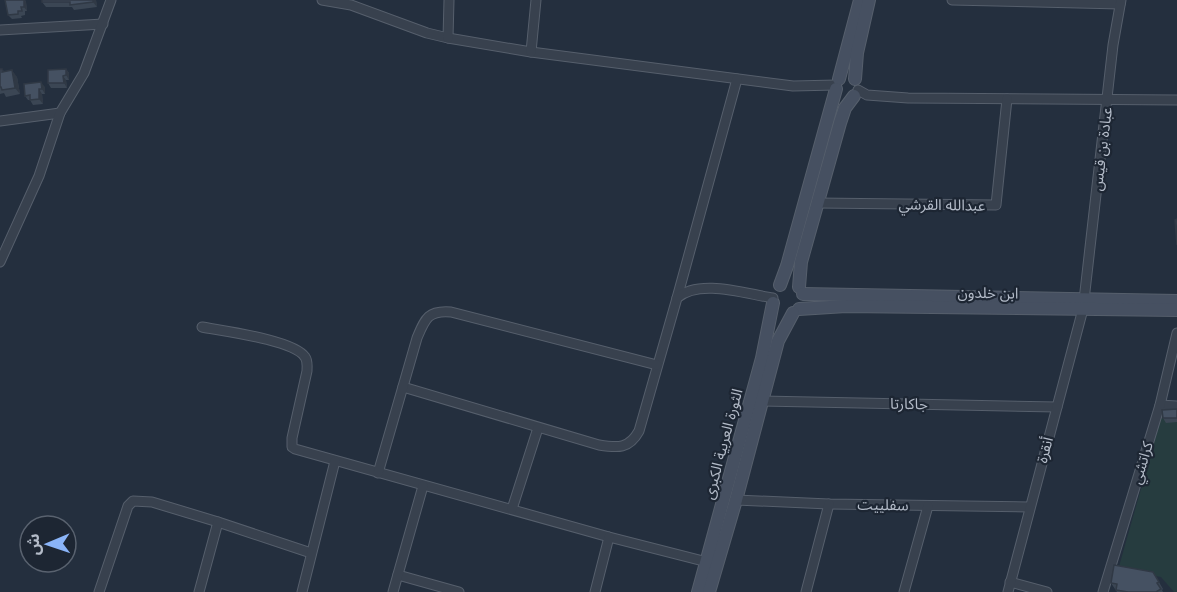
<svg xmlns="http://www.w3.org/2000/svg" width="1177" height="592" viewBox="0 0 1177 592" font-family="Raleway,'Noto Sans Arabic',sans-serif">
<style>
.green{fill:#263c3f}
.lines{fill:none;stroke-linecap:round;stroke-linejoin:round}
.street-casing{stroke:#565f6c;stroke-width:11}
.secondary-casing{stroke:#565f6c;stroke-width:14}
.street{stroke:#38414e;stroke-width:9}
.secondary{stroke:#465061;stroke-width:12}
.wall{fill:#3b4654}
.shaded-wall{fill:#303945}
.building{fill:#455162;stroke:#303945;stroke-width:1.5}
.labels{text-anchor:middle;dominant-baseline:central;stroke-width:4.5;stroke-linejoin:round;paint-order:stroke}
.street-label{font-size:15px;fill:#b4bcc9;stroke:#1d2633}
</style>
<rect width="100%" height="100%" fill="#242f3e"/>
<polygon class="green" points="1163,411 1177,411 1177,592 1174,592 1161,577 1118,570"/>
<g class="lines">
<defs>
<g id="street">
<polyline points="322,0 351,5 427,33 448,38 531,52 793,86 836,85"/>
<polyline points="952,0 1120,4"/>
<polyline points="0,30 103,24"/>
<polyline points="448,38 449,0"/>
<polyline points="531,52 536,0"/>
<polyline points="858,90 867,95 908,98 1177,100"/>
<polyline points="0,121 60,113"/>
<polyline points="817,203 996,205 1007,99"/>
<polyline points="0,262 39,176 60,113 84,73 111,0"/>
<polyline points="677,298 737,79"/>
<path d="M202 327C223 331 294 340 305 357 308 361 307 366 307 371L292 438V447L295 449 609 537 711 563"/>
<path d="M403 387 599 445C618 448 629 449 639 431L677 298C699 278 746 294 773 298"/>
<polyline points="762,401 1057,407"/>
<polyline points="1160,405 1177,406"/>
<path d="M378 473 417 338C425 319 428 310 451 312L657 365"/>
<polyline points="736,500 829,504 1029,507"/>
<polyline points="512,509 538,428"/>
<polyline points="398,575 459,592"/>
<polyline points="1010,582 1047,592"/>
<polyline points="99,592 128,506 133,501 152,502 218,522 311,553"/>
<polyline points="199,592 218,522"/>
<polyline points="302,592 335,461"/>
<polyline points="393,592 423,486"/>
<polyline points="595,592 609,537"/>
<polyline points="806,592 829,504"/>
<polyline points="904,592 928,506"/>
<polyline points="1008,592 1083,309 1113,45 1121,0"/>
<polyline points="1103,592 1160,405 1177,333"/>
</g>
<g id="secondary">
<polyline points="839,79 860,0"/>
<polyline points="855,79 857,53 869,0"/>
<polyline points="780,285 787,266 836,89"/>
<polyline points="799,287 801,262 840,123 845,108 854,96"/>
<polyline points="803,294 1177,301"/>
<polyline points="799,309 846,306 1177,310"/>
<polyline points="698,592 762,358 773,303"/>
<polyline points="709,592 736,500 778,341 793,313"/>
</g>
</defs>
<use href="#street" class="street-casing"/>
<use href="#secondary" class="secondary-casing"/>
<use href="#street" class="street"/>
<use href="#secondary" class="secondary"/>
</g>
<g class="wall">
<polygon points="5,0 25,0 26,2 27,11 25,11 25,15 21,16 22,18 12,19 8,15"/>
<polygon points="96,0 97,7 74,10 72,7 46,7 42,2"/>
<polygon points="0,69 17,77 20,94 6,97 4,93 0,94"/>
<polygon points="66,69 69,73 69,80 66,80 67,88 51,88 48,83"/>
<polygon points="45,87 45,94 42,94 43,104 33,105 30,100 28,100 25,96"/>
<polygon points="1177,409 1177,422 1166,423 1163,418"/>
<polygon points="1153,572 1163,589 1162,590 1163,592 1117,592 1111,583"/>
</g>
<g class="shaded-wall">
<polygon points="24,0 25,0 26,2 27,11 24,7"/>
<polygon points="93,0 96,0 97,7 93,2"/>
<polygon points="66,69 69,73 69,80 66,75"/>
<polygon points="12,70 17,77 20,94 15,88"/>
<polygon points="63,76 66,80 67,88 64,83"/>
<polygon points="41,82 45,87 45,94 42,89"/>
<polygon points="39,89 42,94 43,104 39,99"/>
</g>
<g class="building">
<polygon points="5,0 24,0 24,7 21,7 22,11 18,11 18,14 8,15"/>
<polygon points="42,0 93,0 93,2 70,5 70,2 42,2"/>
<polygon points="0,69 2,69 2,72 12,70 15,88 2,90 1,87 0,87"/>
<polygon points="66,69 66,75 63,76 64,83 48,83 48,70"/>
<polygon points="41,82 42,89 39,89 39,99 30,100 30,95 25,96 24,84"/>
<polygon points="1177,219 1177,245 1175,220"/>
<polygon points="1177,409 1177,418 1163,418 1162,410"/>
<polygon points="1114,565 1153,572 1159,582 1157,583 1161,589 1156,592 1128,592 1116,590 1117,584 1111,583"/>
</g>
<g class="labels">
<g class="street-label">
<text transform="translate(1102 149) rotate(-83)">عبادة بن قيس</text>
<text transform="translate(942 205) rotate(1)">عبدالله القرشي</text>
<text transform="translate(988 293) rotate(1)">ابن خلدون</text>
<text transform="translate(909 404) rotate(1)">جاكارتا</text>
<text transform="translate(723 444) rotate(-75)">الثورة العربية الكبرى</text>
<text transform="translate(1045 450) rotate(-75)">أنقرة</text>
<text transform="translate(1142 463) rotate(-73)">كراتشي</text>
<text transform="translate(883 505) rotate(1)">سفلييت</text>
</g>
</g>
<g transform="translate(48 544) rotate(268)"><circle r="28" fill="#1d2633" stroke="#59626f" stroke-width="1.5"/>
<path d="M0-4.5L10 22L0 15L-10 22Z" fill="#8ab4f8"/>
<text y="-9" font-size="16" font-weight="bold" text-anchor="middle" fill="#b4bcc9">ش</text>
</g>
</svg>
